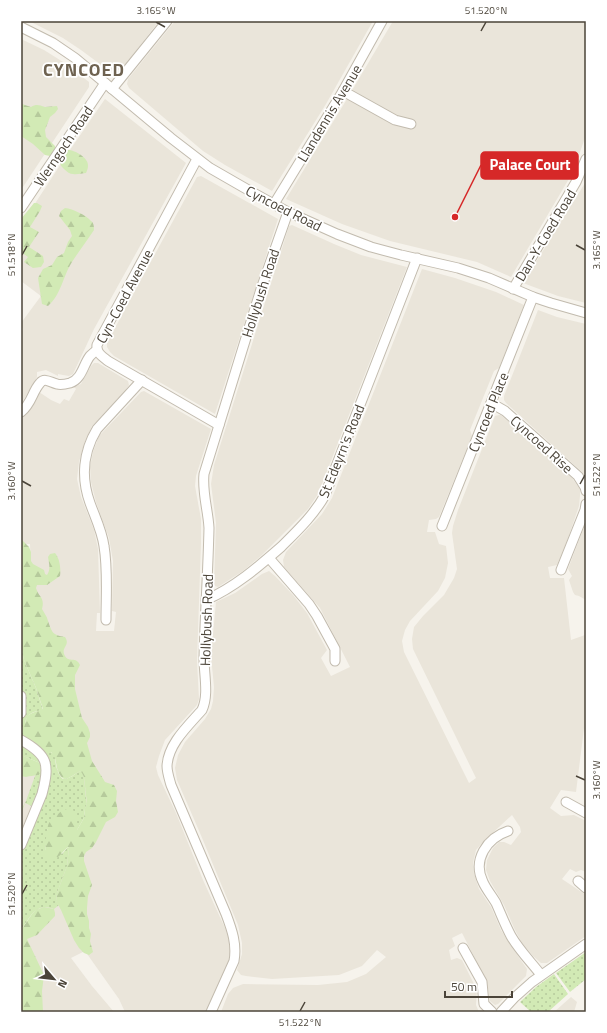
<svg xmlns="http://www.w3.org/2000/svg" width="607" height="1033" viewBox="0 0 607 1033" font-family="'Titillium Web',sans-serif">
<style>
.residential{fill:#eae5da}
.grass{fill:url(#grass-dots)}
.forest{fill:url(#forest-firs)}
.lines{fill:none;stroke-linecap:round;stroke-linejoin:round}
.minor-casing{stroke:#c2bbae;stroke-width:11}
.minor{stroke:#fff;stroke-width:9}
.ticks{fill:none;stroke:#4b4439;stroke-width:1.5}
.labels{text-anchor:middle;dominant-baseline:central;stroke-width:3.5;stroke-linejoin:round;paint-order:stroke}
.street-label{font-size:14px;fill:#4b4439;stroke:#fff}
.district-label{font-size:18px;font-weight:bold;letter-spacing:1px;fill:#6e6250;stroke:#fff}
.leader{fill:none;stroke:#d62828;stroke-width:1.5}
.callout-dot{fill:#d62828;stroke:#fff;stroke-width:1.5}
.callout{fill:#d62828;stroke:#d62828;stroke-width:1.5}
.callout-label{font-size:15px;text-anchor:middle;font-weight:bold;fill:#fff}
.neatline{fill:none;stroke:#4b4439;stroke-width:1.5}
.ticks-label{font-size:10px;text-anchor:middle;fill:#4b4439}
</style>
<defs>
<pattern id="grass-dots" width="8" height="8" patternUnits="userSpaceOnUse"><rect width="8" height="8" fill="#d2eab5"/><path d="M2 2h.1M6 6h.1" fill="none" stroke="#b6ca9c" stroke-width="1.8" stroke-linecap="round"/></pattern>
<pattern id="forest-firs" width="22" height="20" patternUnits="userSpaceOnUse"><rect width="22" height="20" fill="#d2eab5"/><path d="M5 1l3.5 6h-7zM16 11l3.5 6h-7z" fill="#b6ca9c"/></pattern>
</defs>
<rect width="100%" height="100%" fill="#f6f3ec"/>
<g class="residential">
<polygon points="29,21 159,21 122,69 115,71 108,70 81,50 63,38"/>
<polygon points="175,21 373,21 326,104 272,191 225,165 203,151 129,88 127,84 128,79"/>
<polygon points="393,21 586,21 586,135 573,172 511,277 477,262 390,241 342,224 286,199 347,99"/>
<polygon points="21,39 44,50 63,62 89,82 89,87 21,190"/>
<polygon points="105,99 186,163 94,329 73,374 69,376 63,375 58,374 58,376 46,370 37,372 37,377 21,404 21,334 23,329 21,327 21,323 41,296 21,281 21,225 70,150"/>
<polygon points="201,176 278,219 215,414 114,356 110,352 107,347 107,343 124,311 197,177"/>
<polygon points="585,183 586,183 586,303 558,296 523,283"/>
<polygon points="292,225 334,244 361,255 407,267 318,494 308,509 262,555 243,571 218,587 215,586 214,584 216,523 211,484 214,465 289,226"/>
<polygon points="422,269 455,278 496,292 524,305 499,368 494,371 470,430 472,436 439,517 436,519 429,520 427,532 435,532 439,544 446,546 448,563 445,578 438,591 410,621 405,630 402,641 404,652 469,783 476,778 413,649 412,639 414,627 423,616 444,595 454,578 457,569 452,533 453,526 458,510 495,416 499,415 501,415 572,478 580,489 580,496 579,506 564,550 557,565 548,567 550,578 564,578 571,640 585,635 586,632 586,739 584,728 576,792 561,790 550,808 561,816 574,815 586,821 586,872 581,870 576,872 570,869 562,879 586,895 586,936 547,963 541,963 533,956 522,943 515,930 504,905 490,881 486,870 487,860 493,848 499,842 504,842 511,845 521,832 520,827 512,815 483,842 476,850 473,863 474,874 479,889 491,907 501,930 511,946 527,969 526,976 498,1004 495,1005 490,1001 487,982 462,933 452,938 455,946 449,950 451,960 457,958 462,960 477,990 476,1005 479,1012 221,1012 228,994 233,988 243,984 318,985 347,982 366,974 386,957 377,950 362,966 339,975 272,979 246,976 241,975 237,970 242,954 242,943 238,925 200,833 177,780 175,768 178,755 185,742 205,719 211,709 213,701 214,687 211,656 216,602 235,593 262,574 269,571 275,576 293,595 307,613 327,650 321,658 331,676 350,667 320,608 284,567 283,560 286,552 322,514 332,498"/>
<polygon points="538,310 557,317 586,324 586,478 582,472 506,403 504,400 504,396"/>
<polygon points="94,363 98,363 128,381 129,385 125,391 92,426 84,444 79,462 77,479 81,497 94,530 98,549 100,613 97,613 96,631 114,631 116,612 112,611 113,561 109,538 96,502 91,482 90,467 93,452 99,436 141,392 144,391 211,429 196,476 195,486 201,519 201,543 197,661 199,699 197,705 165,740 159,756 156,767 158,775 176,813 203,880 225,928 231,946 229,960 206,1012 125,1012 119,999 85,951 71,958 92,986 114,1012 31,1012 21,935 87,818 33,624 30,544 21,544 21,415 28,410 39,392 51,400 60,404 64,399 69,401 76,389 74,387 81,384 91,366"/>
<polygon points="586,522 586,600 579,596 575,595 573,592 569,580 572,576 568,569"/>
<polygon points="21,743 42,787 21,838"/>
<polygon points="571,997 577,1002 574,1012 554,1012"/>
</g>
<g class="grass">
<path d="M21 645 24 660 36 688 43 710C33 712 29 712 25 722 28 730 30 741 37 745 43 749 49 750 55 755 55 763 57 774 63 779 72 778 73 775 80 771L83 773 84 777 86 799 87 804 85 808 84 818 77 830 75 831V825L47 829V838L45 850 62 854 68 847 69 848 67 866 57 893 56 901 59 905 54 909C35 902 30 918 21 930V845L36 808 25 803 21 814V810L26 801 35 776C41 773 43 769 40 763L21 755Z"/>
<polygon points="586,952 586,979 570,992 556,973"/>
<polygon points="554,974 568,994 548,1012 531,1012 520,1002 536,987"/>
</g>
<g class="forest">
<path d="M21 104H22L31 107C36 104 39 105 45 107 49 107 53 106 57 106L58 109 55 113 50 117 45 130 46 137 55 146C55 151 55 153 50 156L45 155 33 144 21 136Z"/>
<path d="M68 150C75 150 89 158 88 166 88 168 87 171 86 173 82 173 77 175 73 174 70 174 67 172 64 169 56 161 61 157 68 150Z"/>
<polygon points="34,203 37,203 42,206 40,211 30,227 39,232 29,247 43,256 44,262 41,267 33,268 24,262 28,257 21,252 21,219"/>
<path d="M65 208C73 209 86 215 91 221 94 223 94 227 94 230 87 241 79 251 72 262 63 276 61 295 48 306L42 304 38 278 43 269 52 265 57 257 64 253 68 242 72 236 70 230 59 216 61 211Z"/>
<path d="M21 539 29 547 31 552V561L33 564 44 570 45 574 47 575C51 569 49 564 48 557L50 554 55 553C60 559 61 569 60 576L47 585H37L36 588C39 598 45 597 42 609 44 613 47 616 48 621 52 632 52 635 65 637 71 646 60 647 65 656 69 663 76 656 80 665L75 675V689L82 718 88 727 90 733V737L87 743 92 761 102 777 105 782 114 785 117 791 116 801 118 812 115 817 106 822 96 842 92 848 86 852 84 856V861L92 885 88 896 87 908V914L89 921V928L91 934 90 941 93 952 89 955 84 953 79 948 74 940 61 910 56 901 57 893 67 866 69 848 68 847C61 853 60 858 51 860L45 858C45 851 46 829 49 823 54 816 71 800 76 815 77 820 75 826 75 830H77L84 818 85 808 87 804 84 777 82 773 80 771C73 775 71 778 64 779 53 771 59 758 51 752 41 754 29 738 24 729 27 712 28 715 43 709L36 688 24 660 21 645Z"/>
<path d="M21 755 40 763C44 778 36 774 26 777L21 776Z"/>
<polygon points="44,907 54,909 55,913 55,916 37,935 27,939 44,975 42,991 43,1012 21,1012 21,930 32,914 36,910"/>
</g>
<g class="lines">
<defs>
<g id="minor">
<polyline points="21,27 53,43 75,58 171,138 210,168 250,191 288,212 337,234 371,247 401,255 458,268 489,278 533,297 551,303 586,313"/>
<polyline points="112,89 167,21"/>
<polyline points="343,91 395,120 411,124"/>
<path d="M197 159 97 345C96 353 103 357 108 361L219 425"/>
<polyline points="274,204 343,91 382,21"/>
<polyline points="21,208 105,83"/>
<polyline points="513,289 576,182 586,159"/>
<polyline points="491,403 505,411 578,476 585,487 586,491"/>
<path d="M21 412C32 403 32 392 40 383 45 377 51 383 57 384 61 385 66 384 70 383 82 379 83 365 90 356 92 354 94 352 97 350"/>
<polyline points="442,526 533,297"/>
<polyline points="269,558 309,604 317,616 335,649 335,661"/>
<polyline points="561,570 585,510 586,504"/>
<path d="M206 600C235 587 258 567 281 547 297 531 314 515 325 495L417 258"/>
<path d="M106 620C106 596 108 570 104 546 102 531 95 517 90 503 81 478 83 452 97 429L142 380"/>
<polyline points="21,696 21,713"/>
<path d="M21 740C48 755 50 764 42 794L21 845"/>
<polyline points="566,802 586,813"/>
<path d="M508 831C487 838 472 860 483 882 486 889 492 896 496 903 501 914 505 925 511 936 519 950 531 962 541 975"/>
<polyline points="578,881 586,888"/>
<polyline points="463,948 482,982 484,1004 492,1012"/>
<path d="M211 1012 234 961C237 944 232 930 226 914L171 785C169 778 167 772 167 766 168 744 188 726 202 710 209 695 204 675 204 658 205 615 208 572 209 528 208 510 202 492 204 474L261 289 288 212"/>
<polyline points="501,1012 514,998 532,982 586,944"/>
</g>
</defs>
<use href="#minor" class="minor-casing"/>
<use href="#minor" class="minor"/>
</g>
<path class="ticks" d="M156 22 165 27M481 31 486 22M576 245 585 250M22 255 27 246M22 481 31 486M580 484 585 475M576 776 585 780M22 894 27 885M300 1011 305 1002"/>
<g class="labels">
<g class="street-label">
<text transform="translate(329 113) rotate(-59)">Llandennis Avenue</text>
<text transform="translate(63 146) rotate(-56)">Werngoch Road</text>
<text transform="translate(284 208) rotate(27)">Cyncoed Road</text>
<text transform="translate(545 235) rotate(-59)">Dan-Y-Coed Road</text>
<text transform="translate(260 293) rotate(-72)">Hollybush Road</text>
<text transform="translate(124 296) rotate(-62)">Cyn-Coed Avenue</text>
<text transform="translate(488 412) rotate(-68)">Cyncoed Place</text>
<text transform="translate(542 444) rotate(42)">Cyncoed Rise</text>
<text transform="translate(341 451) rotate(-68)">St Edeyrn's Road</text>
<text transform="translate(206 620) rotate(-88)">Hollybush Road</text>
</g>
<g class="district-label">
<text x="84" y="69">CYNCOED</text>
</g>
</g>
<path class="leader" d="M455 217L481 165"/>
<circle class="callout-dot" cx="455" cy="217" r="4"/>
<rect class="callout" x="481" y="152" width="97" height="27" rx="4"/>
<g class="callout-label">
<text x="530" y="170">Palace Court</text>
</g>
<rect width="607" height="1033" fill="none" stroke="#ffffff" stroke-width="44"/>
<g transform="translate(54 979) rotate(118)" stroke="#ffffff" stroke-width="3" paint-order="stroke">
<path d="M0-3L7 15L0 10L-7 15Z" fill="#4b4439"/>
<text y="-6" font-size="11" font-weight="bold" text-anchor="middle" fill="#4b4439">N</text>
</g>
<path d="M445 991v6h67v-6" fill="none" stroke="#4b4439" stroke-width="2"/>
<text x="451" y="991" font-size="12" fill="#4b4439" stroke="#ffffff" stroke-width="3" paint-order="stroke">50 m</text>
<rect x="22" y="22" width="563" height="989" class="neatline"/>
<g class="ticks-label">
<text x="156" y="14">3.165°W</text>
<text x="486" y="14">51.520°N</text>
<text transform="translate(596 250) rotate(-90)" y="4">3.165°W</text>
<text transform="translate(11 255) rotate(-90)" y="4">51.518°N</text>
<text transform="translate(596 475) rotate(-90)" y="4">51.522°N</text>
<text transform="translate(11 481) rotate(-90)" y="4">3.160°W</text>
<text transform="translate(596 780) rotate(-90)" y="4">3.160°W</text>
<text transform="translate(11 894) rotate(-90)" y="4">51.520°N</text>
<text x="300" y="1026">51.522°N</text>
</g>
</svg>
